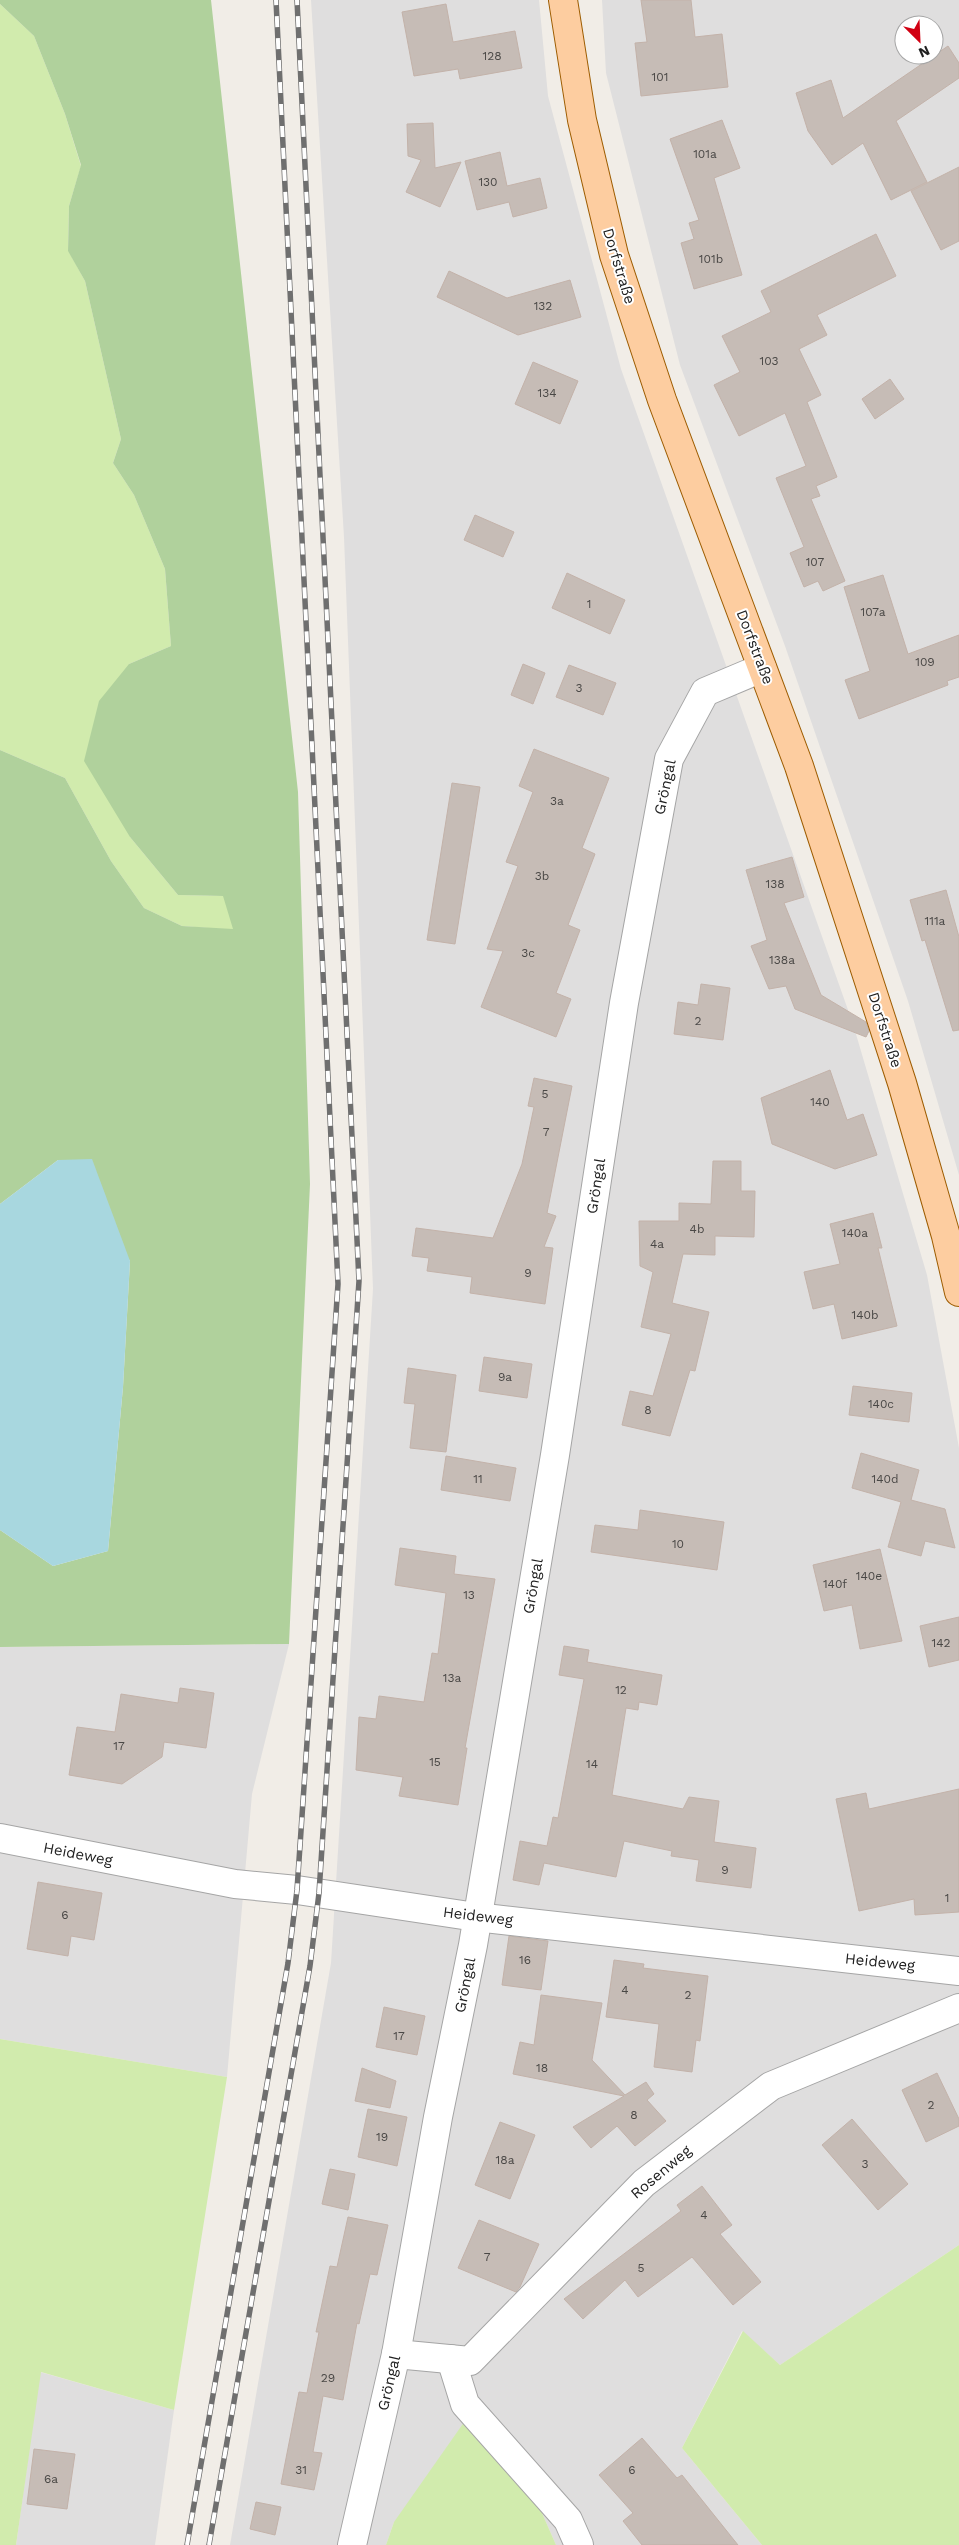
<svg xmlns="http://www.w3.org/2000/svg" width="959" height="2545" viewBox="0 0 959 2545" font-family="'Work Sans',sans-serif">
<style>
.residential{fill:#dfdede;fill-rule:evenodd}
.grass{fill:#d1ebad}
.forest{fill:#b0d19c}
.water{fill:#a8d7df}
.building{fill:#c6bcb6;stroke:#c3b2a9}
.lines{fill:none;stroke-linecap:round;stroke-linejoin:round}
.minor-casing{stroke:#a5a5a5;stroke-width:30}
.major-casing{stroke:#9d5c00;stroke-width:30}
.minor{stroke:#fff;stroke-width:28}
.major{stroke:#fdcda0;stroke-width:28}
.rail-casing{stroke:#6f6f6f;stroke-width:5.5}
.rail{stroke:#fff;stroke-width:4;stroke-dasharray:11;stroke-linecap:butt}
.labels{text-anchor:middle;dominant-baseline:central;stroke-width:4;stroke-linejoin:round;paint-order:stroke}
.number-label{font-size:12px;fill:#4a4846}
.street-label{font-size:15px;fill:#212121;stroke:#fff}
</style>
<rect width="100%" height="100%" fill="#f1ede7"/>
<g class="residential">
<polygon points="311,0 539,0 548,96 621,369 853,1024 927,1275 959,1448 959,2245 780,2365 742,2331 682,2448 762,2545 556,2545 535,2497 394,2522 386,2545 230,2545 331,1963 373,1289 344,537"/>
<path d="M602 0H959V1175L908 1001 785 646 680 365 606 73ZM904 25H934V55H904Z"/>
<polygon points="289,1644 252,1794 227,2077 0,2039 0,1647"/>
<polygon points="40,2372 174,2410 155,2545 16,2545"/>
</g>
<g class="grass">
<polygon points="0,4 34,36 65,114 81,166 69,206 68,250 85,281 121,439 113,463 134,495 165,569 171,646 129,664 130,837 178,895 224,896 234,930 182,926 144,908 111,861 65,778 0,750"/>
<polygon points="0,2039 227,2077 174,2410 41,2372 16,2545 0,2545"/>
<polygon points="959,2245 959,2545 762,2545 682,2448 743,2331 780,2365"/>
<polygon points="467,2418 535,2497 556,2545 386,2545 394,2522"/>
</g>
<polygon class="forest" points="0,0 211,0 298,792 310,1184 289,1644 0,1647 0,1530 53,1566 108,1551 123,1387 130,1261 58,1160 0,1204 0,750 65,778 111,861 144,908 182,926 233,929 223,896 178,895 130,837 84,761 99,701 129,664 171,646 165,569 134,495 113,463 121,439 85,281 68,251 69,206 81,165 65,114 34,36 0,4"/>
<polygon class="water" points="92,1159 130,1261 123,1387 108,1551 53,1566 0,1530 0,1204 58,1160"/>
<g class="building">
<polygon points="641,0 691,0 695,37 722,34 728,87 641,96 635,43 647,42"/>
<polygon points="446,4 453,42 515,31 522,68 460,79 458,69 414,76 402,12"/>
<polygon points="948,46 959,63 959,78 896,121 927,182 891,200 863,143 832,165 808,131 796,93 831,80 843,118"/>
<polygon points="722,120 740,168 714,178 742,275 694,289 681,243 694,239 689,223 699,220 670,139"/>
<polygon points="433,123 435,168 461,162 440,207 406,192 421,160 408,156 407,124"/>
<polygon points="500,152 507,186 540,178 547,208 513,217 509,202 477,210 465,161"/>
<polygon points="959,167 959,241 941,250 911,191"/>
<polygon points="876,234 896,276 817,315 827,335 799,349 821,395 807,402 837,477 816,486 820,496 811,499 845,581 823,591 818,581 804,587 790,553 804,547 776,478 806,466 785,413 739,436 714,385 740,372 722,336 771,312 761,291"/>
<polygon points="449,271 507,298 570,280 581,317 518,335 437,297"/>
<polygon points="533,362 578,381 560,424 515,404"/>
<polygon points="890,379 904,399 875,419 862,399"/>
<polygon points="475,515 514,532 503,557 464,540"/>
<polygon points="567,573 625,600 610,634 552,608"/>
<polygon points="883,575 908,654 959,635 959,677 947,681 948,685 859,719 845,680 870,671 844,587"/>
<polygon points="523,664 545,673 533,704 511,695"/>
<polygon points="569,665 616,683 603,715 556,697"/>
<polygon points="534,749 609,778 582,848 595,854 568,925 580,930 556,993 571,999 556,1037 481,1007 503,951 487,949 518,866 506,862 533,792 519,786"/>
<polygon points="452,783 480,787 455,944 427,940"/>
<polygon points="792,857 804,897 784,903 821,995 866,1022 869,1031 866,1037 795,1009 786,986 769,989 751,946 767,940 746,870"/>
<polygon points="946,890 959,937 959,1030 953,1031 925,940 922,941 910,900"/>
<polygon points="701,984 730,988 723,1040 674,1034 678,1002 698,1005"/>
<polygon points="830,1070 847,1120 863,1114 877,1155 835,1169 772,1144 761,1098"/>
<polygon points="534,1078 572,1086 547,1213 556,1216 544,1247 553,1248 545,1304 470,1293 472,1277 427,1271 429,1258 412,1256 416,1228 493,1238 522,1164 534,1107 528,1106"/>
<polygon points="713,1161 741,1161 741,1191 755,1191 754,1237 715,1236 715,1255 683,1254 672,1303 709,1312 695,1371 690,1370 670,1436 622,1425 630,1391 653,1396 671,1334 641,1327 653,1272 640,1266 639,1221 679,1221 679,1203 711,1204"/>
<polygon points="873,1213 882,1248 878,1248 897,1326 842,1339 834,1304 813,1309 804,1272 840,1264 830,1224"/>
<polygon points="484,1357 532,1364 527,1398 479,1391"/>
<polygon points="408,1368 456,1375 446,1452 410,1448 415,1404 404,1403"/>
<polygon points="853,1386 912,1393 909,1422 849,1415"/>
<polygon points="861,1453 919,1470 911,1500 945,1509 955,1548 925,1541 921,1556 888,1547 901,1502 852,1488"/>
<polygon points="446,1456 516,1468 510,1501 441,1490"/>
<polygon points="640,1510 724,1522 717,1570 591,1552 595,1525 638,1530"/>
<polygon points="400,1548 456,1556 454,1574 495,1579 465,1748 467,1748 458,1805 399,1796 403,1777 356,1770 359,1717 376,1719 379,1696 424,1702 432,1653 438,1654 446,1593 395,1585"/>
<polygon points="880,1549 902,1641 860,1649 852,1605 824,1611 813,1565"/>
<polygon points="959,1617 959,1660 929,1667 920,1626"/>
<polygon points="564,1646 589,1650 587,1662 662,1675 657,1705 639,1702 638,1710 626,1708 612,1795 683,1809 689,1797 719,1801 714,1842 756,1848 751,1888 696,1881 699,1860 671,1856 672,1851 624,1841 616,1877 544,1863 539,1885 513,1880 520,1841 547,1846 553,1817 558,1818 584,1679 559,1675"/>
<polygon points="180,1688 214,1693 206,1748 164,1742 162,1757 122,1784 69,1775 77,1727 115,1732 121,1694 178,1703"/>
<polygon points="959,1789 959,1912 915,1915 914,1899 859,1911 836,1799 866,1793 869,1809"/>
<polygon points="38,1882 102,1893 94,1940 71,1936 68,1956 27,1949"/>
<polygon points="509,1936 548,1941 541,1990 502,1985"/>
<polygon points="614,1960 644,1964 643,1968 708,1976 700,2041 696,2040 692,2072 654,2067 659,2024 606,2017"/>
<polygon points="541,1995 602,2003 592,2060 625,2095 646,2082 654,2094 647,2100 666,2121 635,2146 617,2126 591,2148 573,2127 624,2096 513,2074 520,2042 534,2045"/>
<polygon points="384,2007 425,2016 417,2055 376,2047"/>
<polygon points="362,2068 396,2081 390,2108 355,2101"/>
<polygon points="937,2073 959,2119 959,2126 926,2142 902,2090"/>
<polygon points="368,2109 407,2117 397,2166 358,2157"/>
<polygon points="852,2119 908,2184 878,2210 822,2145"/>
<polygon points="500,2122 535,2135 510,2199 475,2185"/>
<polygon points="330,2169 355,2174 348,2210 322,2204"/>
<polygon points="702,2186 732,2225 720,2234 761,2282 733,2305 692,2257 638,2297 625,2280 583,2319 564,2299 681,2211 677,2205"/>
<polygon points="348,2217 388,2225 377,2275 370,2274 359,2324 357,2323 343,2400 323,2396 313,2452 322,2453 314,2490 281,2484 299,2392 307,2393 319,2332 316,2332 330,2266 337,2267"/>
<polygon points="479,2220 539,2244 520,2287 516,2292 458,2268"/>
<polygon points="642,2438 677,2478 682,2475 738,2545 642,2545 623,2521 633,2513 599,2475"/>
<polygon points="34,2449 75,2454 67,2509 27,2504"/>
<polygon points="256,2502 281,2507 275,2535 250,2529"/>
</g>
<g class="lines">
<defs>
<g id="minor">
<polyline points="0,1838 235,1884 297,1890 476,1917 959,1971"/>
<polyline points="396,2354 470,2361 644,2183 771,2086 959,2008"/>
<polyline points="451,2359 465,2404 568,2520 579,2545"/>
<polyline points="352,2545 396,2354 438,2117 473,1945 555,1455 624,1003 669,759 705,692 762,668"/>
</g>
<polyline id="major" points="563,0 582,120 614,255 662,400 799,766 902,1083 946,1236 959,1292"/>
</defs>
<use href="#minor" class="minor-casing"/>
<use href="#major" class="major-casing"/>
<use href="#minor" class="minor"/>
<use href="#major" class="major"/>
<defs>
<g id="rail">
<polyline points="187,2545 288,1963 297,1890 338,1284 276,0"/>
<polyline points="209,2545 310,1966 319,1893 359,1281 297,0"/>
</g>
</defs>
<use href="#rail" class="rail-casing"/>
<use href="#rail" class="rail"/>
</g>
<g class="labels">
<g class="number-label">
<text x="492" y="56">128</text>
<text x="660" y="77">101</text>
<text x="705" y="154">101a</text>
<text x="488" y="182">130</text>
<text x="711" y="259">101b</text>
<text x="543" y="306">132</text>
<text x="769" y="361">103</text>
<text x="547" y="393">134</text>
<text x="815" y="562">107</text>
<text x="589" y="604">1</text>
<text x="873" y="612">107a</text>
<text x="925" y="662">109</text>
<text x="579" y="688">3</text>
<text x="557" y="801">3a</text>
<text x="542" y="876">3b</text>
<text x="775" y="884">138</text>
<text x="935" y="921">111a</text>
<text x="528" y="953">3c</text>
<text x="782" y="960">138a</text>
<text x="698" y="1021">2</text>
<text x="545" y="1094">5</text>
<text x="820" y="1102">140</text>
<text x="546" y="1132">7</text>
<text x="697" y="1229">4b</text>
<text x="855" y="1233">140a</text>
<text x="657" y="1244">4a</text>
<text x="528" y="1273">9</text>
<text x="865" y="1315">140b</text>
<text x="505" y="1377">9a</text>
<text x="881" y="1404">140c</text>
<text x="648" y="1410">8</text>
<text x="478" y="1479">11</text>
<text x="885" y="1479">140d</text>
<text x="678" y="1544">10</text>
<text x="869" y="1576">140e</text>
<text x="835" y="1584">140f</text>
<text x="469" y="1595">13</text>
<text x="941" y="1643">142</text>
<text x="452" y="1678">13a</text>
<text x="621" y="1690">12</text>
<text x="119" y="1746">17</text>
<text x="435" y="1762">15</text>
<text x="592" y="1764">14</text>
<text x="725" y="1870">9</text>
<text x="947" y="1898">1</text>
<text x="65" y="1915">6</text>
<text x="525" y="1960">16</text>
<text x="625" y="1990">4</text>
<text x="688" y="1995">2</text>
<text x="399" y="2036">17</text>
<text x="542" y="2068">18</text>
<text x="931" y="2105">2</text>
<text x="634" y="2115">8</text>
<text x="382" y="2137">19</text>
<text x="505" y="2160">18a</text>
<text x="865" y="2164">3</text>
<text x="704" y="2215">4</text>
<text x="487" y="2257">7</text>
<text x="641" y="2268">5</text>
<text x="328" y="2378">29</text>
<text x="301" y="2470">31</text>
<text x="632" y="2470">6</text>
<text x="51" y="2479">6a</text>
</g>
<g class="street-label">
<text transform="translate(619 266) rotate(73)">Dorfstraße</text>
<text transform="translate(755 647) rotate(69)">Dorfstraße</text>
<text transform="translate(665 787) rotate(-78)">Gröngal</text>
<text transform="translate(885 1030) rotate(72)">Dorfstraße</text>
<text transform="translate(596 1186) rotate(-81)">Gröngal</text>
<text transform="translate(533 1586) rotate(-80)">Gröngal</text>
<text transform="translate(78 1854) rotate(11)">Heideweg</text>
<text transform="translate(478 1916) rotate(7)">Heideweg</text>
<text transform="translate(880 1962) rotate(6)">Heideweg</text>
<text transform="translate(465 1985) rotate(-79)">Gröngal</text>
<text transform="translate(661 2172) rotate(-40)">Rosenweg</text>
<text transform="translate(389 2383) rotate(-77)">Gröngal</text>
</g>
</g>
<g transform="translate(919 40) rotate(156)"><circle r="24" fill="#ffffff" stroke="#a6a6a6"/>
<path d="M0-4L9 19L0 12L-9 19Z" fill="#d10012"/>
<text y="-8" font-size="14" font-weight="bold" text-anchor="middle" fill="#212121">N</text>
</g>
</svg>
